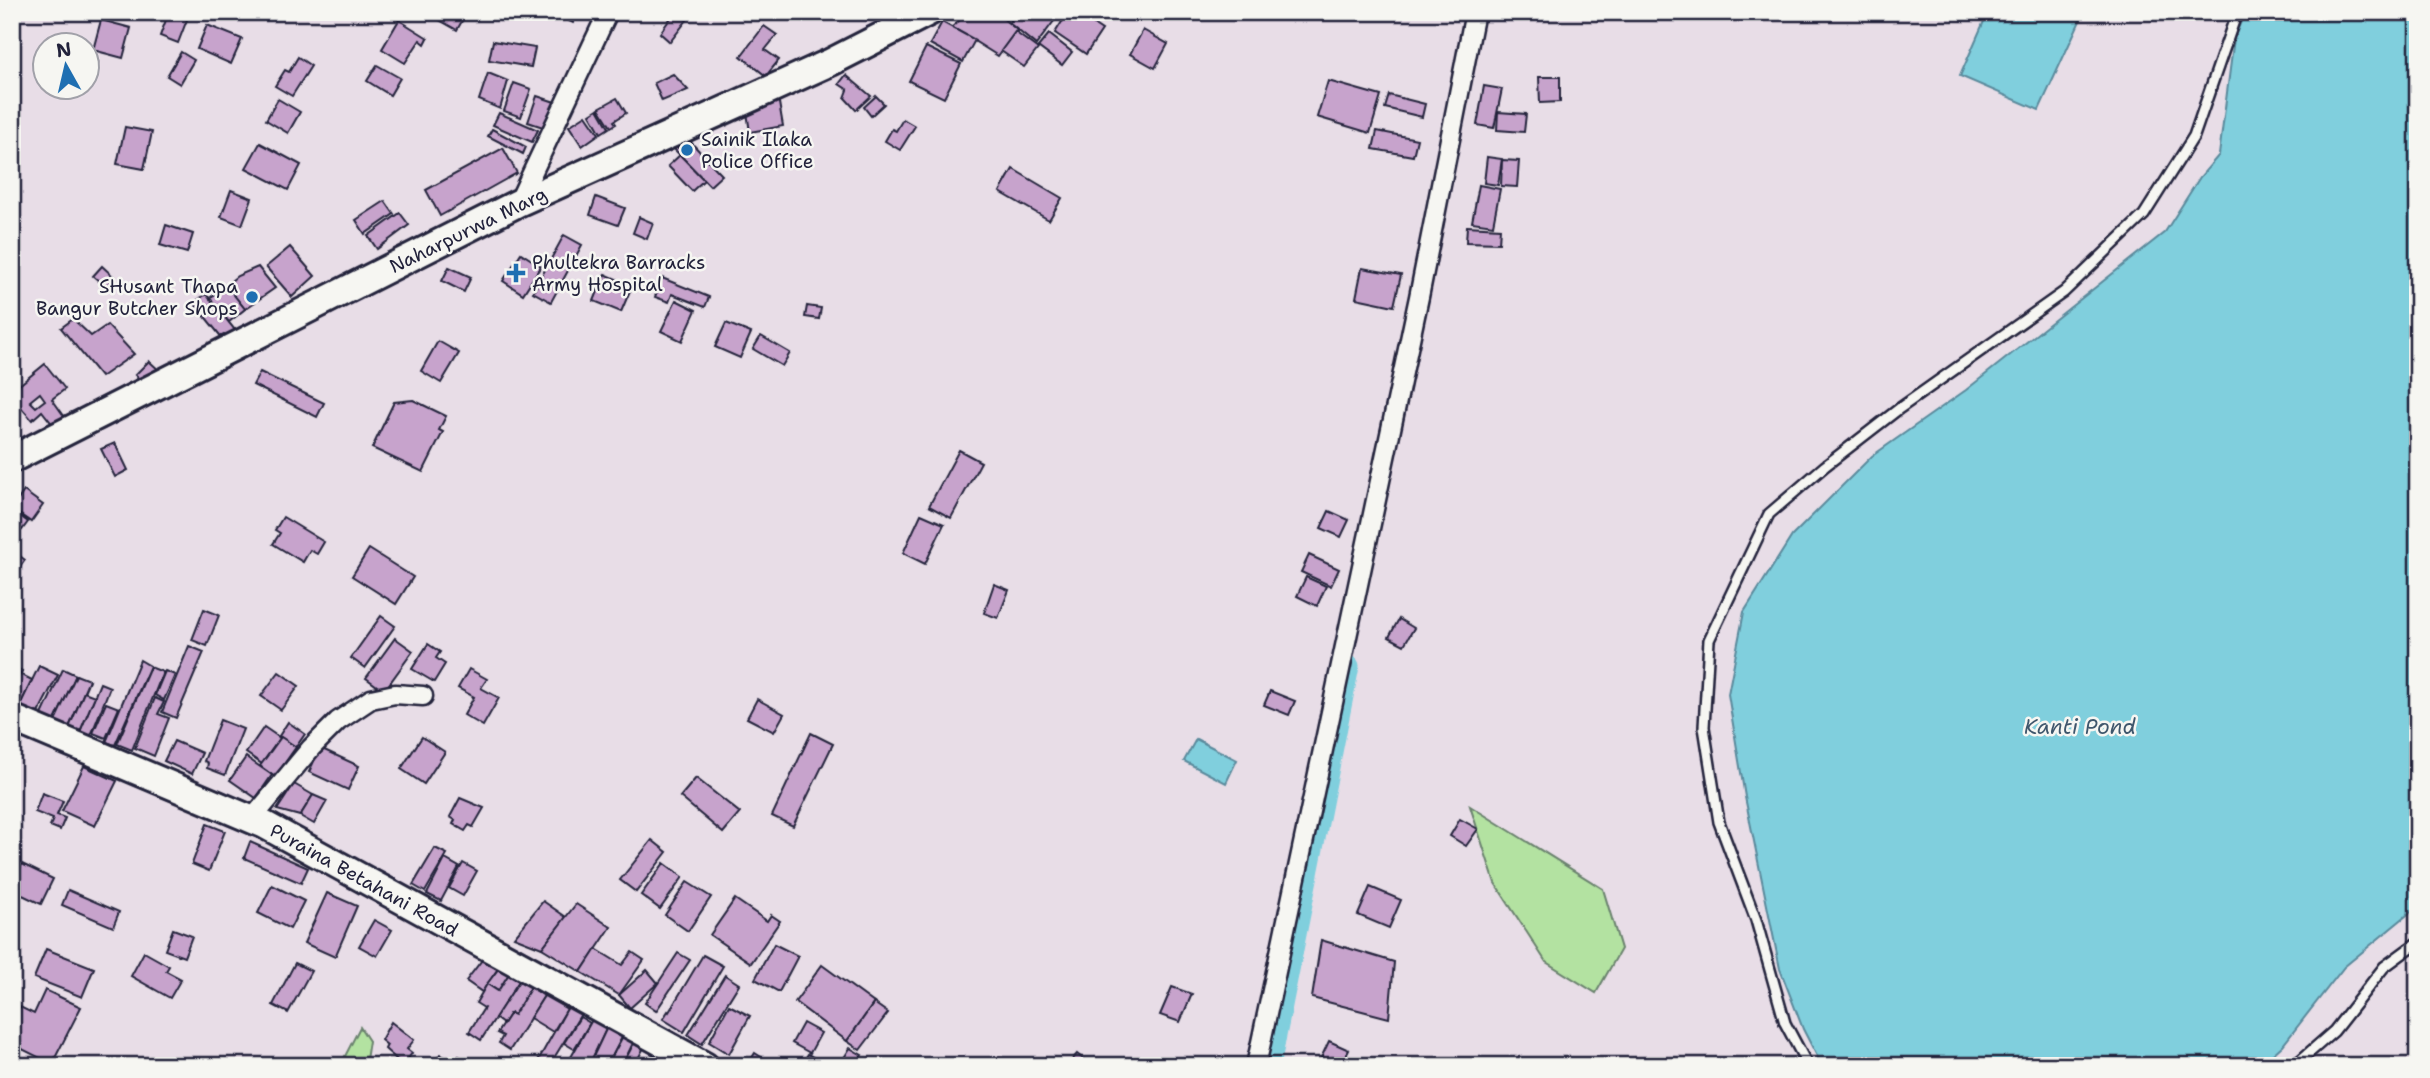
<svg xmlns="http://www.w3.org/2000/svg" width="2430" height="1078" viewBox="0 0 2430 1078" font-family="'Shantell Sans',sans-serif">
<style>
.green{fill:#b3e2a1;stroke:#6a826e;stroke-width:2}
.water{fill:#80cfdd;stroke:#5a8a9c;stroke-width:2}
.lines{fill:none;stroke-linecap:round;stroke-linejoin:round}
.canal{stroke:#80cfdd;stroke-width:21}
.building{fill:#c7a3cc;stroke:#22223b;stroke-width:2;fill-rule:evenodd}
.lane-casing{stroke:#22223b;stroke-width:14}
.street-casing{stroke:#22223b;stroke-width:23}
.secondary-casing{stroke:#22223b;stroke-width:32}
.lane{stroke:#f6f6f2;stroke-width:9}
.street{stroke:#f6f6f2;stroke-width:18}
.secondary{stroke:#f6f6f2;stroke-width:26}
.poi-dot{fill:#1f6fb2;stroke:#f6f6f2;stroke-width:2.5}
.labels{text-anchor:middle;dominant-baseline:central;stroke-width:5;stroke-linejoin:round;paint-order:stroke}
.poi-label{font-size:19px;fill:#22223b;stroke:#f6f6f2;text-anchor:start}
.street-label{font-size:19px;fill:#22223b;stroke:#f6f6f2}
.water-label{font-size:21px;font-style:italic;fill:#3e566c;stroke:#f6f6f2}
</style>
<rect width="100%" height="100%" fill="#e8dde7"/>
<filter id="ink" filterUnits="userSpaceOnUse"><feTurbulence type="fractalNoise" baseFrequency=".0143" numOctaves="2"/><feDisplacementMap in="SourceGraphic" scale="14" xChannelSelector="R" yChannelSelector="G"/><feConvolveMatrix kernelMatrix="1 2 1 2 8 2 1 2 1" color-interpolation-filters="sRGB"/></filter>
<g filter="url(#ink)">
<g class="green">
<polygon points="1470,806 1603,889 1621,949 1596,993 1546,962 1495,883"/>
<polygon points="360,1027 369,1041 365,1066 340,1066"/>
</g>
<g class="water">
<polygon points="1988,12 2084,12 2039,110 1960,76"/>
<polygon points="2245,12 2418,12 2418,906 2344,967 2283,1045 2260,1066 1822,1066 1803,1029 1780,969 1745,797 1728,694 1744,612 1792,536 1872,456 1966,390 2165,232 2200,177 2219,155 2234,38"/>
<polygon points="1196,739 1237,760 1226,783 1184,761"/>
</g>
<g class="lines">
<polyline class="canal" points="1270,1066 1349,666"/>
</g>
<g class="building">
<polygon points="169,12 188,17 178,43 160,36"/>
<polygon points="425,12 467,12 457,30"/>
<polygon points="551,12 578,12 573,23"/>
<polygon points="675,12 684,12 690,16 670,42 660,33"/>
<polygon points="969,12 995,12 1017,30 998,56 952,27"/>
<polygon points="1017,12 1051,12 1057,17 1036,45 1009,23"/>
<polygon points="1068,12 1075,12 1102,30 1086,54 1055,33"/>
<polygon points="101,20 131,28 123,58 93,50"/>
<polygon points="399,20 428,38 425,44 420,40 405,63 382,49"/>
<polygon points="942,22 975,40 963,62 930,44"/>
<polygon points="207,25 242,39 231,64 197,49"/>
<polygon points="764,26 777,35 765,50 779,60 766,76 741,56"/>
<polygon points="1143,30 1168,44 1155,68 1130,54"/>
<polygon points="1015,32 1038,49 1024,67 1001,51"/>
<polygon points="1049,34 1072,52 1062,65 1038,47"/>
<polygon points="493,41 535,48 531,67 489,60"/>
<polygon points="926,47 961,64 944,98 909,81"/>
<polygon points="181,52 194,60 180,84 167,76"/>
<polygon points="298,57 311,66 292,96 275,86 285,70 289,72"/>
<polygon points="88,59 98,62 95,76 88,74"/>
<polygon points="377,65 400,78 390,95 367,81"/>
<polygon points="488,73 508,81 500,109 479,100"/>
<polygon points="673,74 688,90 662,101 654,83"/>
<polygon points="846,75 871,96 856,110 845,98 848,90 839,84"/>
<polygon points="1539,77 1560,77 1560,102 1540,103"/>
<polygon points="1328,81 1381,96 1370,133 1317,117"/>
<polygon points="514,83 531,89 521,117 504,111"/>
<polygon points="1484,86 1502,89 1494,128 1477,125"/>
<polygon points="1389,95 1425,104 1422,117 1385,108"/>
<polygon points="537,96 555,102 546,128 528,122"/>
<polygon points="876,96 884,104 871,116 864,107"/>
<polygon points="778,97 783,126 750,132 746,106"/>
<polygon points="617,98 626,113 614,121 616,124 611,127 599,108"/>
<polygon points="278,99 300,112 288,133 266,120"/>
<polygon points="598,109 609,128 601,133 590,114"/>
<polygon points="1498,112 1526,114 1524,132 1497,130"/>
<polygon points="499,113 538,130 532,142 493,125"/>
<polygon points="586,115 599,134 582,146 569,126"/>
<polygon points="903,119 915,126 900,150 885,141 892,129 896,131"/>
<polygon points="125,127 152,132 144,169 117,164"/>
<polygon points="492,129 526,147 523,154 488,136"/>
<polygon points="1377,131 1417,139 1413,156 1373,149"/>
<polygon points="685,136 722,175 710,186 673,148"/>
<polygon points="260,143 301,165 288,190 246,168"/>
<polygon points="503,148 517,173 440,216 426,190"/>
<polygon points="680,155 704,180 692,191 668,166"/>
<polygon points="1487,157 1502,159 1498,185 1484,183"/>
<polygon points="1502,160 1519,161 1517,187 1501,186"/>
<polygon points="1013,169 1062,198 1049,220 1000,192"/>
<polygon points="1479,185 1500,189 1493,225 1472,222"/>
<polygon points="231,190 252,198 242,225 221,217"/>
<polygon points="596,197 625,208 618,225 590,215"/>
<polygon points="385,201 394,214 365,234 356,220"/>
<polygon points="400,213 409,225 377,249 368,236"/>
<polygon points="639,217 653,223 647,239 633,233"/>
<polygon points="166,225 193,234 187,253 160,245"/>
<polygon points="1467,226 1500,228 1499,243 1466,242"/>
<polygon points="564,235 582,245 551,302 533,292"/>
<polygon points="290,247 315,276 292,297 266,267"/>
<polygon points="521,253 541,266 523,294 503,281"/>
<polygon points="102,266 114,277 106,287 93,276"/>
<polygon points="258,267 275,288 245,309 226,285 237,276"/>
<polygon points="449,267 471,277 464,292 442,281"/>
<polygon points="1362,268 1401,275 1394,306 1356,298"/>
<polygon points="605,274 632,286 621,312 594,301"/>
<polygon points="662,278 709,297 705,307 672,294 669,302 655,297"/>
<polygon points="226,285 245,309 229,322 210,298"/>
<polygon points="206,294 235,330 223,339 194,303"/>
<polygon points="676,300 696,310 682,341 661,331"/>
<polygon points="807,306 821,308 819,319 805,317"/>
<polygon points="73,319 91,336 107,325 134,354 101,377 61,328"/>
<polygon points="726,323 751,333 740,358 715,347"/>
<polygon points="761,336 790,353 782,366 753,349"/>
<polygon points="438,341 459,353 441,383 421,371"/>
<polygon points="149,361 161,372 147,386 135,375"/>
<path d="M45 364 65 389 52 399 69 423 57 430 42 411 32 420 12 397V391ZM40 393 45 400 36 407 30 401Z"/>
<polygon points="260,372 324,403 317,417 253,385"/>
<polygon points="413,400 446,416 439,430 443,432 423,472 372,448 394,402"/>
<polygon points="115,443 128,470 115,477 101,449"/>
<polygon points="959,450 981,462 951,518 929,506"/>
<polygon points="24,491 43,505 31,522 12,509"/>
<polygon points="12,510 28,522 22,530 12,522"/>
<polygon points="1329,511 1349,520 1341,537 1321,528"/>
<polygon points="921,514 944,524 925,564 903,553"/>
<polygon points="283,517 324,542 317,554 310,550 303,562 273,544 280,533 275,530"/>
<polygon points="369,549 413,577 396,604 352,576"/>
<polygon points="12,550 25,560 18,570 12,566"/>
<polygon points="1309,555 1339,569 1331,586 1301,572"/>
<polygon points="1306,577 1326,586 1317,606 1297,596"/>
<polygon points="994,584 1009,590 998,618 984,613"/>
<polygon points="204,609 219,615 207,646 192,640"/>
<polygon points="381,616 395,626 365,668 351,658"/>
<polygon points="1399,619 1414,628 1404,645 1389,637"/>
<polygon points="395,638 413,651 384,691 366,678"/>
<polygon points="428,644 440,652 436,658 445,664 434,682 412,669"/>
<polygon points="189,646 204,652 176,718 162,712"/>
<polygon points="140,660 150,666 115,745 106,742"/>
<polygon points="12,666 22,671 12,690"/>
<polygon points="39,666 58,675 37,715 19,707"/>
<polygon points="150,667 163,672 132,750 117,744"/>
<polygon points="63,669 76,675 54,723 41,717"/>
<polygon points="469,669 487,679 481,688 499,698 483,726 464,715 474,697 458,688"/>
<polygon points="165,671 175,675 164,700 155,695"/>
<polygon points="279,672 299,686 281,710 261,696"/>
<polygon points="20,674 32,680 19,707 12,702 12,690"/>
<polygon points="76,675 89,680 68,730 54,723"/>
<polygon points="100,683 110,687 90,738 79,734"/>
<polygon points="1270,691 1295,701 1289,715 1264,705"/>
<polygon points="84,692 95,696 79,734 68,730"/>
<polygon points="155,698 164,702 158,714 169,718 154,756 135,748"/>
<polygon points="757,699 784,714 774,732 747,718"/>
<polygon points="106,703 119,708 106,738 93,733"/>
<polygon points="220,720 243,729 225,775 207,768 208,763 204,761"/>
<polygon points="288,722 305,734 296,747 279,736"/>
<polygon points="264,727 280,738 262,764 246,753"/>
<polygon points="811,733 833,744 793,826 772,816"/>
<polygon points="281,737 296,747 275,777 260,766"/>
<polygon points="422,737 445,752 424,784 401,769"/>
<polygon points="174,741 202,753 192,774 164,761"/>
<polygon points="320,748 359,766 348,790 309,772"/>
<polygon points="246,757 272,775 256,798 230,780"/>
<polygon points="84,766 117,781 95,826 62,811"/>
<polygon points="696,778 740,813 723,833 680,797"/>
<polygon points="294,784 313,795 300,816 277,810"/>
<polygon points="42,793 63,801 57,815 65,818 60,830 50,826 53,819 35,812"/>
<polygon points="313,795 327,801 314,824 300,816"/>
<polygon points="460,798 484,808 473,827 469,825 465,831 453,824 455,820 450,817"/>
<polygon points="1460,819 1478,829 1466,846 1450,836"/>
<polygon points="207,824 225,831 209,871 192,864"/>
<polygon points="652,840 667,852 636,892 620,880"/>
<polygon points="250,842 308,868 301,883 244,858"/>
<polygon points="435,848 447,854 425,892 413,885"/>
<polygon points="445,859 459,867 441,901 427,894"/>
<polygon points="463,863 477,871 463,896 449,888"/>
<polygon points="664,863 683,877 660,909 641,895"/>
<polygon points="22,864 53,879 41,904 12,890 12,885"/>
<polygon points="687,882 711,897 688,931 665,915"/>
<polygon points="272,885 304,901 290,929 258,913"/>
<polygon points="1370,887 1401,900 1389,928 1358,915"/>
<polygon points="68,890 119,912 113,927 62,905"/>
<polygon points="327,893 357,906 335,957 304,943"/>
<polygon points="735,899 767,921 771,915 780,921 751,963 710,935"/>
<polygon points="543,901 566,917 542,948 514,937"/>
<polygon points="576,904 611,927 581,972 542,948"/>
<polygon points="374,920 392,930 377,956 359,946"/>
<polygon points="173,929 192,936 184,957 165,950"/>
<polygon points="1321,940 1394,962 1389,1018 1312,998"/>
<polygon points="774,944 798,956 779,992 755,979"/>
<polygon points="46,949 94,968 82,997 34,978"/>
<polygon points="596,949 622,965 632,952 644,960 619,995 581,972"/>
<polygon points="144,952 169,966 166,971 181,979 170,998 131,976"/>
<polygon points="678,953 690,960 656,1011 645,1003"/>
<polygon points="703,955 723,966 684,1032 663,1019 668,1011 669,1012"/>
<polygon points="485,956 499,967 482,992 466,981"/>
<polygon points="295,963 311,971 288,1013 273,1005"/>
<polygon points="502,964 512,970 498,991 487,984"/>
<polygon points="822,965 874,1003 847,1041 795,1002"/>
<polygon points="647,970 658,983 630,1008 619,995"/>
<polygon points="510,972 521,978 481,1040 469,1032 484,1008 476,1003 487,984 498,991"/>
<polygon points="725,975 739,984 702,1044 688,1035"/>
<polygon points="521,978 532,986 514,1015 510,1013 503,1024 495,1018"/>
<polygon points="531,987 544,996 510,1050 499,1043 503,1036 497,1033 510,1013 514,1015"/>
<polygon points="1172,987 1192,994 1180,1022 1160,1015"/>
<polygon points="45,990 81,1007 52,1064 12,1044 14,1004 34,1014"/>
<polygon points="544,996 567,1009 553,1032 530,1018"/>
<polygon points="874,1003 888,1013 860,1050 847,1041"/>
<polygon points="729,1005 750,1016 729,1054 709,1042"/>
<polygon points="568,1007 581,1014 549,1066 535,1066"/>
<polygon points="580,1017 590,1023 574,1049 564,1043"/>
<polygon points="593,1018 608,1025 589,1066 566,1066"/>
<polygon points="391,1022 414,1040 407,1049 412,1053 408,1059 416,1064 415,1066 404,1066 385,1049 387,1045 381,1040"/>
<polygon points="609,1023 625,1032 607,1066 601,1066 591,1061"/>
<polygon points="803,1023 821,1033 810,1053 792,1043"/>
<polygon points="625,1032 634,1041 622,1066 607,1066"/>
<polygon points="636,1039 646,1044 634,1066 622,1066"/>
<polygon points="1329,1041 1349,1050 1341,1066 1321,1058"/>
<polygon points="850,1048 862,1055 855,1066 839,1066"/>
<polygon points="755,1053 775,1066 747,1066"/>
<polygon points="440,1054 454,1063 459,1056 471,1064 443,1066 436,1061"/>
<polygon points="808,1054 821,1062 818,1066 801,1066"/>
<polygon points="1077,1054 1087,1062 1084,1066 1067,1066"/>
<polygon points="12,1057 32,1066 12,1066"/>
<polygon points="1192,1059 1211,1066 1190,1066"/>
</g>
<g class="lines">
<defs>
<g id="lane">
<polyline points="1808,1066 1785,1023 1756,920 1719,822 1704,727 1709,640 1769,514 1825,466 1900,408 2064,292 2144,215 2194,136 2237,12"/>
<polyline points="2294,1066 2334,1031 2384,967 2418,942"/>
</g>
<g id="street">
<polyline points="518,203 608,12"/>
<polyline points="252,819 311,748 338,721 371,699 395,694 423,696"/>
<polyline points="1256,1066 1419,297 1475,12"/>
</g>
<g id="secondary">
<polyline points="12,459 518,203 831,62 929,12"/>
<polyline points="12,718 265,825 705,1066"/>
</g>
</defs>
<use href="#lane" class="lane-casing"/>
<use href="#street" class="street-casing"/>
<use href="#secondary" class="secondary-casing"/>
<use href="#lane" class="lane"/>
<use href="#street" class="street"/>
<use href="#secondary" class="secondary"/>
</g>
</g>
<g class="poi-dot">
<circle cx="687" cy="150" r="7"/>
<path d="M512.5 262.5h7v7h7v7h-7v7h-7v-7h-7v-7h7z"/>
<circle cx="252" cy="297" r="7"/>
</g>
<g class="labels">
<g class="poi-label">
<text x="701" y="139">Sainik Ilaka<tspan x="701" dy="22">Police Office</tspan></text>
<text x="532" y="262">Phultekra Barracks<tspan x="532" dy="22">Army Hospital</tspan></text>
<text x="238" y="286" text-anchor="end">SHusant Thapa<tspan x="238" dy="22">Bangur Butcher Shops</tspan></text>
</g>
<g class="street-label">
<text transform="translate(468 230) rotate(-26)">Naharpurwa Marg</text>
<text transform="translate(364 880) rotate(29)">Puraina Betahani Road</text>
</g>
<g class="water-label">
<text x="2080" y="727">Kanti Pond</text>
</g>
</g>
<rect width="2430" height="1078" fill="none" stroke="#f6f6f2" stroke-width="42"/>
<rect x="21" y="21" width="2388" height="1036" fill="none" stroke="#22223b" stroke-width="2.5" filter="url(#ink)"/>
<g transform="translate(66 66) rotate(352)"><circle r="33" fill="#f6f6f2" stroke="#a1a1a9" stroke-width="2"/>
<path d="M0-5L12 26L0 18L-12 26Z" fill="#1f6fb2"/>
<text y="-10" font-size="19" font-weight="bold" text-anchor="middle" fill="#22223b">N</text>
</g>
</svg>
